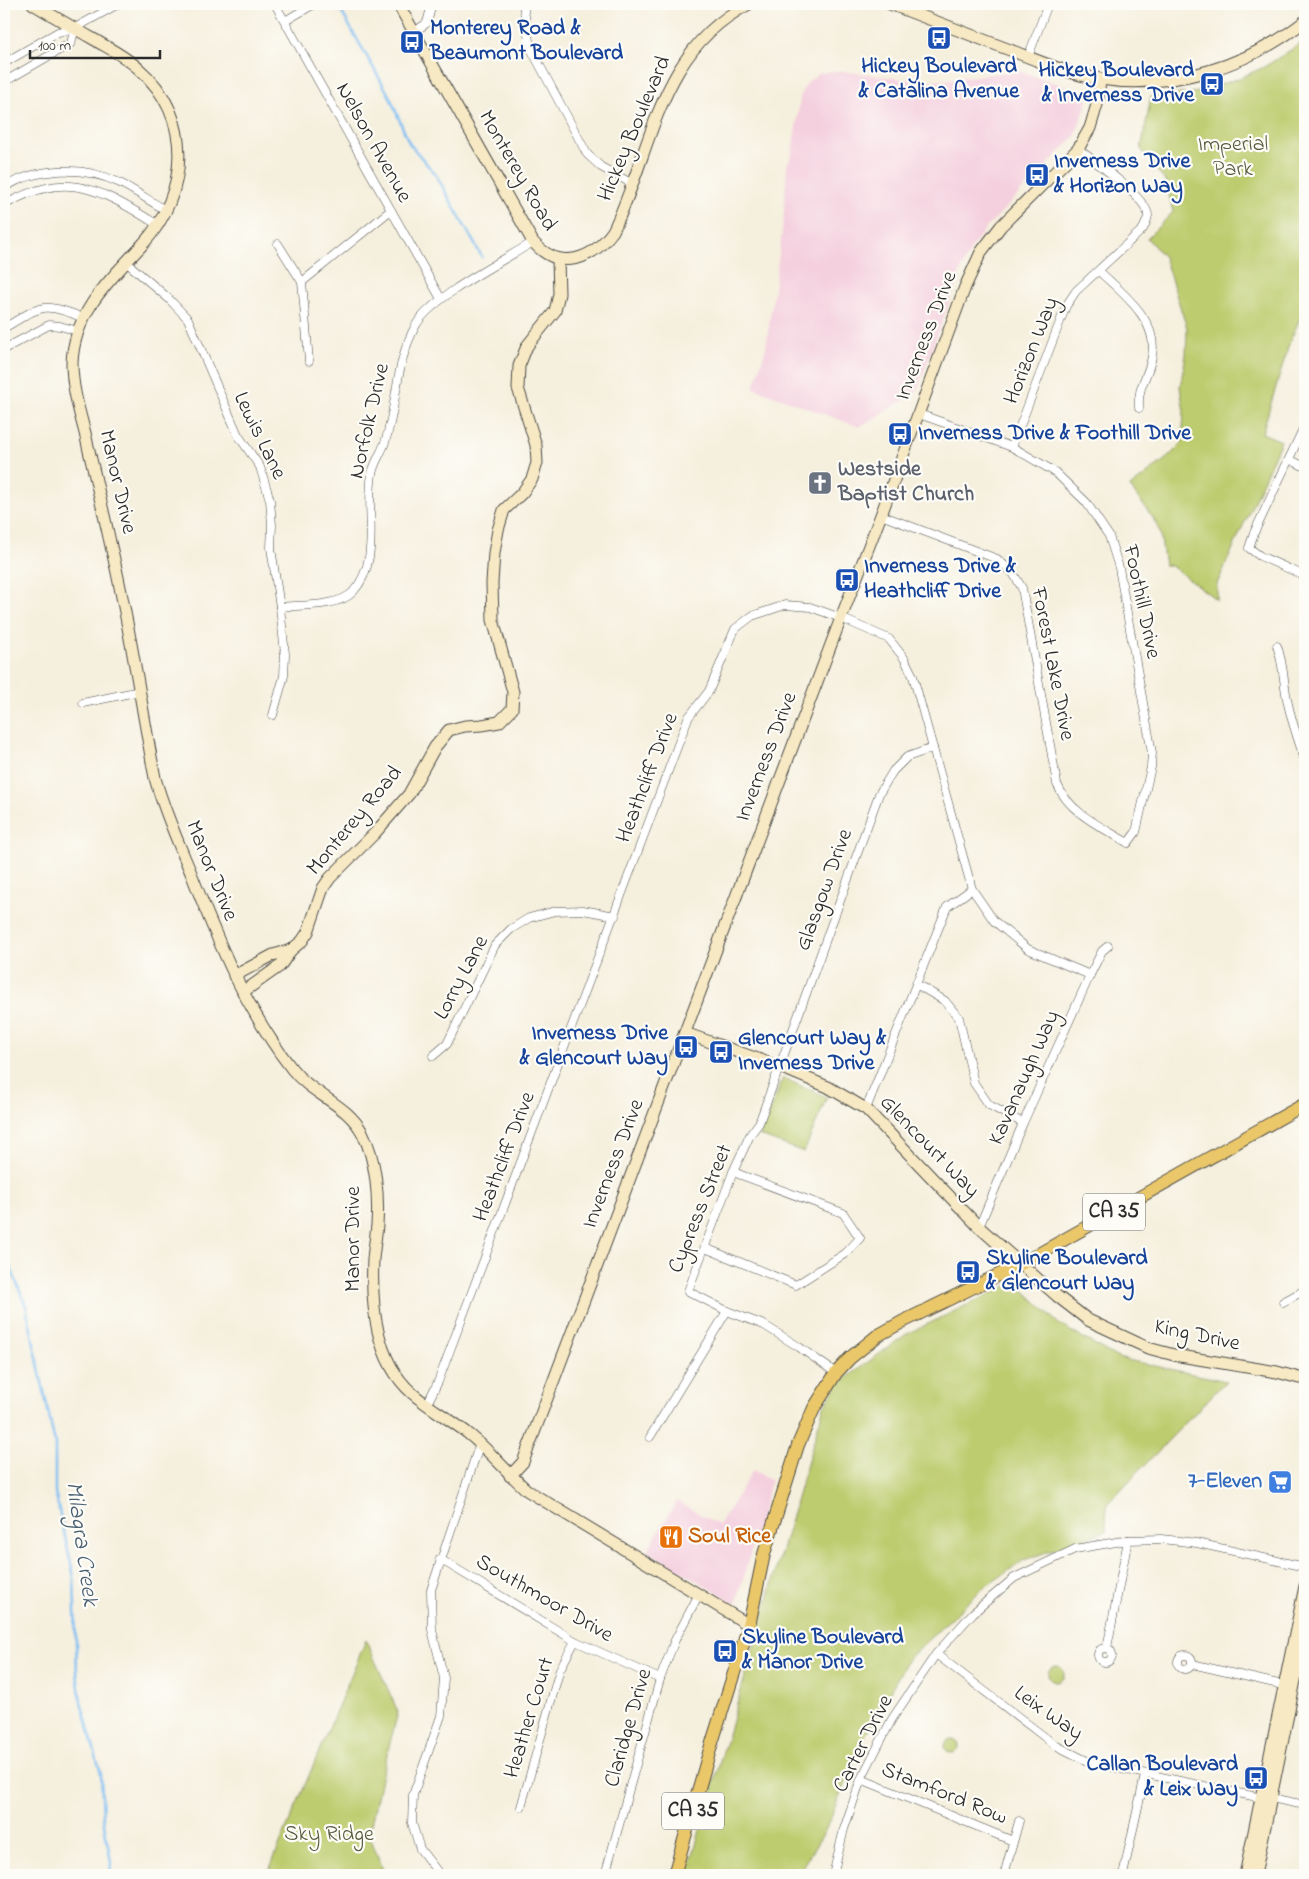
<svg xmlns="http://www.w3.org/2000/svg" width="1309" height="1879" viewBox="0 0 1309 1879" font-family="'Indie Flower',sans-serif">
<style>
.built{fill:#f4cfde}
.green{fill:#bdcc6e;stroke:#747c4c}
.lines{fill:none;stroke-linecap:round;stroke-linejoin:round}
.stream{stroke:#7ebef2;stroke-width:2.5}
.street-casing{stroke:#494846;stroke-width:9}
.secondary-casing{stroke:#494846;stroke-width:13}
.primary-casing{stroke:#494846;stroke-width:14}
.street{stroke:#fff;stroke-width:8}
.secondary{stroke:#f7e9c3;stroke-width:11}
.primary{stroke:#eac769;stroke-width:12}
.labels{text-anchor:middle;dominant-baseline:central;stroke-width:4.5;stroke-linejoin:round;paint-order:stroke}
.shield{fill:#fdfcf7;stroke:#6a6a68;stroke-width:1}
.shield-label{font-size:21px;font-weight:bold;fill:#2b2b2b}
.transit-label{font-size:22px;font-weight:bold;fill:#164399;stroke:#fdfcf7;text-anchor:start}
.street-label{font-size:22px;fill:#2b2b2b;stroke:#fdfcf7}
.park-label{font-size:22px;fill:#575b3f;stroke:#fdfcf7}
.worship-label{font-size:22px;font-weight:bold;fill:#5b616d;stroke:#fdfcf7;text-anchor:start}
.shop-label{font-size:22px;font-weight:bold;fill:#366cbe;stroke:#fdfcf7;text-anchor:end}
.food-label{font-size:22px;font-weight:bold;fill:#c56008;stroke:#fdfcf7;text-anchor:start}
.water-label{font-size:24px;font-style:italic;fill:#485e71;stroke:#fdfcf7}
</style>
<rect width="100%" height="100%" fill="#fdfcf7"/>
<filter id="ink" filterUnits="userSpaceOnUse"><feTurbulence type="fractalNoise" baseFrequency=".02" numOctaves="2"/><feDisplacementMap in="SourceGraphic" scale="10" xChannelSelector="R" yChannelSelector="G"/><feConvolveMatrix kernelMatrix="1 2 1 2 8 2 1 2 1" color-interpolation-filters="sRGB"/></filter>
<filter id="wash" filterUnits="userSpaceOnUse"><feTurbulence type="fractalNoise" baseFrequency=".0096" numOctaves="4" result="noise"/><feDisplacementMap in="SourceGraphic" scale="20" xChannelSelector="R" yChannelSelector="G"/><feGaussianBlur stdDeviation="1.12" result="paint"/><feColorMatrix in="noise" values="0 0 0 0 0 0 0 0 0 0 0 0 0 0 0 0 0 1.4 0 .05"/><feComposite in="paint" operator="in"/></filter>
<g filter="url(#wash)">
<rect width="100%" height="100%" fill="#f5efdd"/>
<g class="built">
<polygon points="832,71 842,71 926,82 1019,71 1083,92 1087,97 1087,103 1075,136 987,227 973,245 962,267 916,393 859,427 754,388 766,347 783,225 787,165 792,154 801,93 808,82 818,74"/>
<polygon points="753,1470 771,1480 736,1604 647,1551 677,1501 719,1525"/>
</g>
<g class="green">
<polygon points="1305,41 1305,307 1290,341 1262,433 1281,441 1217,584 1217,600 1170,565 1165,566 1160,532 1153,518 1130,487 1167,458 1182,443 1184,412 1180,387 1186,355 1187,328 1164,257 1147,238 1173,212 1166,182 1141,149 1151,97 1199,92 1242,77 1264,67"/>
<polygon points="783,1078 827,1097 804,1152 760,1136"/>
<polygon points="1015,1282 1060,1325 1118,1358 1226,1381 1107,1504 1106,1531 1024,1560 981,1590 908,1659 864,1738 825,1831 797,1875 687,1875 824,1406 838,1384 905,1335"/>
<polygon points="366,1640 398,1712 382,1774 369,1834 385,1875 267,1875"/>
<circle cx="1056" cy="1674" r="8"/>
<circle cx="952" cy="1746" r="7"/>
</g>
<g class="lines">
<g class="stream">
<polyline points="337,4 390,97 409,143 436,175 482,257"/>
<polyline points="4,1251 26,1306 55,1444 55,1492 74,1577 77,1673 81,1702 101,1774 103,1818 111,1862 110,1875"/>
</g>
</g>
</g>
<g filter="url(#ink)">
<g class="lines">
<defs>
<g id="street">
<polyline points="275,4 441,299"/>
<polyline points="523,4 530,47 587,154 601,167 633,184"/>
<polyline points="285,21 314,4"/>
<polyline points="414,32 427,23 432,4"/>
<polyline points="1028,57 1048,4"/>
<polyline points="4,63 58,32 75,28 118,4"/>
<polyline points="4,82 71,43 75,28"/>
<path d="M4 187C39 167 83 165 120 183 136 191 151 202 167 211"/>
<path d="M4 205C69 168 101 190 158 225"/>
<polyline points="278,244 302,282 309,361"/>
<polyline points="126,262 168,298 188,319 238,435 260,467 270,500 272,525 271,548 280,607 285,654 284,676 273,715"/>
<path d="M1099 271C1122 293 1159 320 1152 356 1149 376 1137 386 1139 408"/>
<polyline points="302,282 391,210"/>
<path d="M4 328C40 307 42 300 83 318"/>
<polyline points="4,349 49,325 60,326 78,331"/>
<polyline points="1305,425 1254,533 1249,548 1260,556 1305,576"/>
<path d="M1012 447 1066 306 1076 291 1143 229C1145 225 1148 219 1148 215 1147 198 1093 160 1078 149"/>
<polyline points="1289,459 1305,467"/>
<path d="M881 515 997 559 1013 573 1022 588 1057 784C1069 813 1102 827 1128 843L1136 832 1151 767 1152 753 1119 568 1109 536 1086 502 1055 472 1012 447 919 414"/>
<path d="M280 607C300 605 339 607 353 592 382 560 365 512 372 474 374 462 383 451 386 439 398 400 395 363 416 325 433 296 503 261 533 242"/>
<path d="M1277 646C1284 666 1283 679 1287 699 1291 720 1298 740 1305 760"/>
<polyline points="83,703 140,691"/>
<polyline points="916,984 945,1001 959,1018 974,1083 989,1105 1023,1123"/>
<polyline points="433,1056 447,1044 495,945 511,929 529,918 555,911 583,910 615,916"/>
<polyline points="866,1109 947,907 972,889"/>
<polyline points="979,1227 1023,1123 1090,975 1102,951 1108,946"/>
<polyline points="705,1248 796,1285 846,1253 860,1238 843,1213 733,1172"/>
<polyline points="1283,1302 1305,1290"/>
<polyline points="836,1373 799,1347 764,1325 727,1311 688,1291 733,1172 750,1135 759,1123 879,794 893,771 907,757 933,748"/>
<polyline points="427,1404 438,1382 688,718 709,691 735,629 752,616 785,605 810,607 841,618 889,639 904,658 913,676 972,889 994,921 1028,949 1090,975"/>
<polyline points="650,1437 727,1311"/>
<polyline points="440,1559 575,1641 660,1679"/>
<circle cx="1105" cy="1655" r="7"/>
<polyline points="1107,1648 1128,1540"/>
<polyline points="936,1654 1055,1745 1089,1762 1262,1798 1271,1798 1305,1805"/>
<circle cx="1185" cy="1662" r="7"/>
<polyline points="1192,1664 1287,1686"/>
<polyline points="861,1779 1013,1841"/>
<polyline points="521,1807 560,1669 575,1641"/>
<polyline points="440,1875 420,1849 412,1823 413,1795 441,1716 444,1678 432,1630 431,1590 480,1443"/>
<polyline points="605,1875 660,1679 675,1640 699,1594"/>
<polyline points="833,1875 844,1829 861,1779 892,1719 936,1654 973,1613 1014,1578 1075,1549 1128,1540 1161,1539 1197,1543 1305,1567"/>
<polyline points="1004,1875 1019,1821"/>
<polyline points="1123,1875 1145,1775"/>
</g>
<g id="secondary">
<path d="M33 4C53 16 74 28 95 40 110 49 126 57 139 69 194 116 189 194 143 244 111 279 74 311 72 363 72 387 79 410 85 433 93 469 102 505 110 542 129 620 140 699 155 778 164 811 178 842 191 873 218 942 246 1010 292 1069 312 1095 348 1104 363 1134 376 1160 379 1196 377 1225 376 1236 374 1248 373 1259 371 1305 375 1360 412 1393 430 1409 452 1420 470 1435 491 1452 508 1474 528 1491L749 1625"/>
<path d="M398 4 533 242C560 272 592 260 613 231 653 149 658 50 749 4"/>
<path d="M890 4C930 19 970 35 1010 50 1039 61 1068 74 1100 79 1173 90 1248 66 1305 21"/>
<polyline points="234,976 273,955 291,950"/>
<polyline points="243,992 280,966 291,950 302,941 308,932 323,888 330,878 375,833 409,794 435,747 449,730 465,726 482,725 499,722 512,709 513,692 493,620 492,583 494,553 498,530 504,510 522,493 532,479 537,463 536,445 518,388 519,366 527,346 555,311 559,294 558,259"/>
<polyline points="685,1033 780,1067 828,1087 866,1109 979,1227 1057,1296 1088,1320 1148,1348 1174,1355 1277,1372 1299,1378 1305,1378"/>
<polyline points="510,1476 523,1462 841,618 881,515 965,287 981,252 1001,226 1078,149 1090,128 1098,101 1100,79"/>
<polyline points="1245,1875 1305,1586"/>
<polyline points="1255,1875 1305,1632"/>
</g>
<polyline id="primary" points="674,1875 711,1746 749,1625 764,1554 798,1445 814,1408 836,1373 850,1358 877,1336 902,1322 1021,1264 1305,1104"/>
</defs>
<use href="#street" class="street-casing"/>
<use href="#secondary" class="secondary-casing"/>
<use href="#primary" class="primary-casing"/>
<use href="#street" class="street"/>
<use href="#secondary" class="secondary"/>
<use href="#primary" class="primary"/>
</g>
</g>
<defs>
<symbol id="bus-square" viewBox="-11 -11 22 22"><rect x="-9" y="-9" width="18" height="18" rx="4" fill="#1a4fb4" stroke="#fdfcf7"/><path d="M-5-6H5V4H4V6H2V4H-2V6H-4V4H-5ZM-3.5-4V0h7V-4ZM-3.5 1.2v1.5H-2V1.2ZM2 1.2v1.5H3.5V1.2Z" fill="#fff"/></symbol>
<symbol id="church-square" viewBox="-11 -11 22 22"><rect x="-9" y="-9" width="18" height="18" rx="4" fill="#6b7280" stroke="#fdfcf7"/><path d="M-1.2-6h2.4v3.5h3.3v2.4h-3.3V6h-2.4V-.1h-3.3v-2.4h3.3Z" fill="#fff"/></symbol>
<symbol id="supermarket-square" viewBox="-11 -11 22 22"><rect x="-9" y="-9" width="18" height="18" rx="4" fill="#3f7fe0" stroke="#fdfcf7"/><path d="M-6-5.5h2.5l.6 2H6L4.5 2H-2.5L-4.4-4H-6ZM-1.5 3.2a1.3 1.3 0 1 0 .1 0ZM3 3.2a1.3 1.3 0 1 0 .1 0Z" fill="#fff"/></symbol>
<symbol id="restaurant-square" viewBox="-11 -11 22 22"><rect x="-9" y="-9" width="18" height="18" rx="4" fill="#e8710a" stroke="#fdfcf7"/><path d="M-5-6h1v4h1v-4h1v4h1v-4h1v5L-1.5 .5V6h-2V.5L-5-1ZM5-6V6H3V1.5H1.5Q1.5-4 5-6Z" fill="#fff"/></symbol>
</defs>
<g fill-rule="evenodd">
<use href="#bus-square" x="925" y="24" width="28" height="28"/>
<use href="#bus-square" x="398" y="28" width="28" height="28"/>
<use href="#bus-square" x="1198" y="70" width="28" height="28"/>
<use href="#bus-square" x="1023" y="161" width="28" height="28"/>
<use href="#bus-square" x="886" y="420" width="28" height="28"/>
<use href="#church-square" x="806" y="469" width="28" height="28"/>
<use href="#bus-square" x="833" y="566" width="28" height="28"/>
<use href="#bus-square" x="672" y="1033" width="28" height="28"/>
<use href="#bus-square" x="707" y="1038" width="28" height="28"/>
<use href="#bus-square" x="954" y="1258" width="28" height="28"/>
<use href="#supermarket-square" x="1266" y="1468" width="28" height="28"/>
<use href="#restaurant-square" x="657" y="1523" width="28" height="28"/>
<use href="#bus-square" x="711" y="1637" width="28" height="28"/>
<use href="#bus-square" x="1242" y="1764" width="28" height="28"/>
</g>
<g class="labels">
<g class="shield">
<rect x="1083" y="1193.5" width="62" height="37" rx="4"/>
<rect x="662" y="1792.5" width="62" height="37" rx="4"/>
</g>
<g class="shield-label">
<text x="1114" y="1212">CA 35</text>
<text x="693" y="1811">CA 35</text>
</g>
<g class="transit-label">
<text x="430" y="29">Monterey Road &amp;<tspan x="430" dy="25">Beaumont Boulevard</tspan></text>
<text x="939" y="67" text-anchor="middle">Hickey Boulevard<tspan x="939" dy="25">&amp; Catalina Avenue</tspan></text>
<text x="1194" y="71" text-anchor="end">Hickey Boulevard<tspan x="1194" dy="25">&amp; Inverness Drive</tspan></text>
<text x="1054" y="162">Inverness Drive<tspan x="1054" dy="25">&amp; Horizon Way</tspan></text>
<text x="918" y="434">Inverness Drive &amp; Foothill Drive</text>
<text x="864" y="567">Inverness Drive &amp;<tspan x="864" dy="25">Heathcliff Drive</tspan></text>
<text x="668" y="1034" text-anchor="end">Inverness Drive<tspan x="668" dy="25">&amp; Glencourt Way</tspan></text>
<text x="738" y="1039">Glencourt Way &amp;<tspan x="738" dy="25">Inverness Drive</tspan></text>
<text x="986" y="1259">Skyline Boulevard<tspan x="986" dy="25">&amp; Glencourt Way</tspan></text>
<text x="742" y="1638">Skyline Boulevard<tspan x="742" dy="25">&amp; Manor Drive</tspan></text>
<text x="1238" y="1765" text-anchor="end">Callan Boulevard<tspan x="1238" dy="25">&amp; Leix Way</tspan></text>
</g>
<g class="street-label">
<text transform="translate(635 129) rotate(-67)">Hickey Boulevard</text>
<text transform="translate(373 143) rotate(61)">Nelson Avenue</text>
<text transform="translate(517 171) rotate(60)">Monterey Road</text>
<text transform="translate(927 336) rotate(-69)">Inverness Drive</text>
<text transform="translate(1032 351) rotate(-68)">Horizon Way</text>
<text transform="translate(370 421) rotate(-77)">Norfolk Drive</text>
<text transform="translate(259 436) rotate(64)">Lewis Lane</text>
<text transform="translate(117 482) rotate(77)">Manor Drive</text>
<text transform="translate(1141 602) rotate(78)">Foothill Drive</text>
<text transform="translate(1052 664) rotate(79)">Forest Lake Drive</text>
<text transform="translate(767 757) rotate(-69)">Inverness Drive</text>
<text transform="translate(648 778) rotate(-69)">Heathcliff Drive</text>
<text transform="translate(355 821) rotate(-50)">Monterey Road</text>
<text transform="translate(211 871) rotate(68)">Manor Drive</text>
<text transform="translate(825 890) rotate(-70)">Glasgow Drive</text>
<text transform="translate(462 978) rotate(-62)">Lorry Lane</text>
<text transform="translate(1025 1078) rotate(-66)">Kavanaugh Way</text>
<text transform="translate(929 1147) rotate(46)">Glencourt Way</text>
<text transform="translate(505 1157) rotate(-69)">Heathcliff Drive</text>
<text transform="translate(614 1164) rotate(-69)">Inverness Drive</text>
<text transform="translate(701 1209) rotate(-68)">Cypress Street</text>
<text transform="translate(354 1239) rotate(-90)">Manor Drive</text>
<text transform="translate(1197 1336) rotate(12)">King Drive</text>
<text transform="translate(544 1599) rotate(30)">Southmoor Drive</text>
<text transform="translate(1048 1714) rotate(35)">Leix Way</text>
<text transform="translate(530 1718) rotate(-73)">Heather Court</text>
<text transform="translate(629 1728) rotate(-74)">Claridge Drive</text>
<text transform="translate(864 1744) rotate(-63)">Carter Drive</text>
<text transform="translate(944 1794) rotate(22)">Stamford Row</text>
</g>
<g class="park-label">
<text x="1233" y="145">Imperial<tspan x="1233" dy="25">Park</tspan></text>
<text x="329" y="1835">Sky Ridge</text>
</g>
<g class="worship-label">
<text x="838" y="470">Westside<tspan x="838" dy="25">Baptist Church</tspan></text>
</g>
<g class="shop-label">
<text x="1262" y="1482">7-Eleven</text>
</g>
<g class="food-label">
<text x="688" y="1537">Soul Rice</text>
</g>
<g class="water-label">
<text transform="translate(81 1544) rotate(82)">Milagra Creek</text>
</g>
</g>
<rect width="1309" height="1879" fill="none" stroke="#fdfcf7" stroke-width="20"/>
<path d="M30 50v8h130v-8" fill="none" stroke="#2b2b2b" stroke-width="2.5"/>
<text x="38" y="50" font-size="15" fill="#2b2b2b" stroke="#fdfcf7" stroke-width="4" paint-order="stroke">100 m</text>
</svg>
